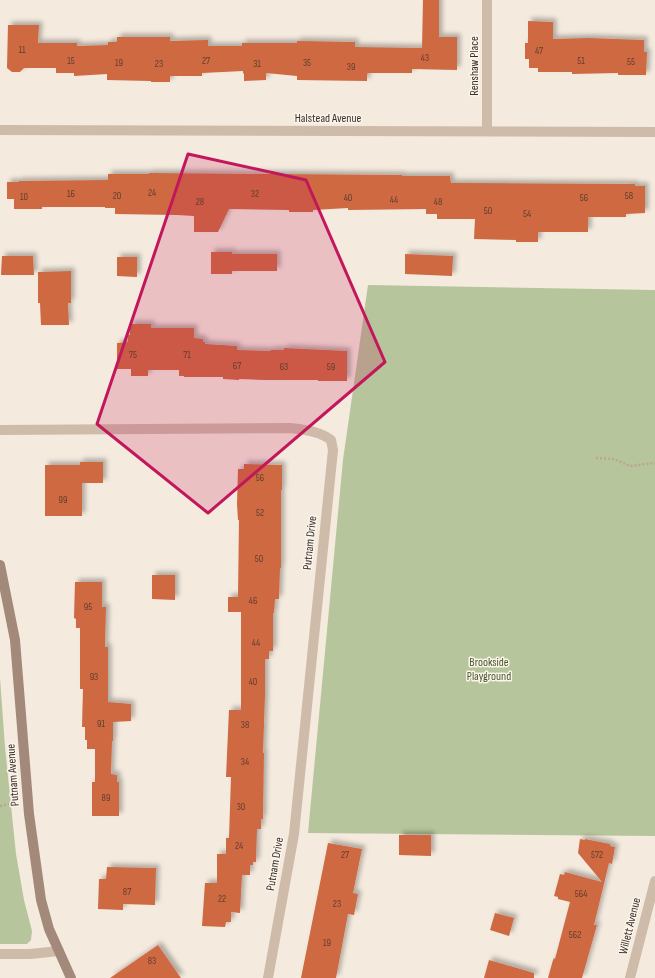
<svg xmlns="http://www.w3.org/2000/svg" width="655" height="978" viewBox="0 0 655 978" font-family="'Sofia Sans Condensed',sans-serif">
<style>
.green{fill:#b6c59c}
.building{fill:#ce6942;filter:url(#shadow)}
.lines{fill:none;stroke-linecap:round;stroke-linejoin:round}
.path{stroke:#baa593;stroke-width:2.5;stroke-dasharray:2 2;stroke-linecap:butt}
.street{stroke:#cebba9;stroke-width:10}
.secondary{stroke:#a2897a;stroke-width:10}
.marked{fill:#c2185b;fill-opacity:0.2;stroke:#c2185b;stroke-width:3;stroke-linejoin:round}
.labels{text-anchor:middle;dominant-baseline:central;stroke-width:3;stroke-linejoin:round;paint-order:stroke}
.number-label{font-size:10px;fill:#5f3e2f}
.street-label{font-size:12px;fill:#3a2f29;stroke:#fbf4eb}
.park-label{font-size:12px;fill:#475a2b;stroke:#fbf4eb}
</style>
<defs>
<filter id="shadow"><feDropShadow dx="3.5" dy="-3.5" stdDeviation="2" flood-color="#0004"/></filter>
</defs>
<rect width="100%" height="100%" fill="#f4eade"/>
<g class="green">
<polygon points="368,285 655,290 655,836 308,833 343,460"/>
<polygon points="0,678 5,747 16,854 24,900 32,931 31,940 27,944 0,944"/>
</g>
<g class="building">
<polygon points="423,0 439,0 439,37 457,37 457,70 412,69 412,73 368,73 368,74 367,73 367,81 297,80 297,76 266,73 266,80 244,81 244,73 243,74 243,71 202,73 202,76 170,76 170,82 151,82 151,81 107,80 107,74 74,76 74,73 56,73 56,68 24,68 20,72 12,72 7,68 8,25 39,25 38,43 77,43 77,46 108,45 108,42 117,42 117,37 170,37 170,41 208,40 208,46 242,46 242,43 297,43 297,41 355,42 355,47 422,48"/>
<polygon points="528,21 553,22 553,39 588,38 644,40 644,52 647,52 646,75 618,75 618,73 572,74 572,72 538,72 538,68 529,68 529,59 525,59 525,43 528,43"/>
<polygon points="149,173 402,175 402,176 450,176 451,183 635,184 635,186 645,186 645,213 626,214 626,217 588,217 588,232 538,232 538,242 516,242 516,240 474,239 475,219 437,219 437,214 426,214 426,209 348,210 348,208 313,210 313,212 289,212 289,210 229,209 218,232 194,232 194,216 177,215 115,214 115,208 105,208 105,207 42,207 42,209 14,209 14,199 7,199 7,182 19,182 19,181 108,180 108,174 149,174"/>
<polygon points="211,252 232,252 232,254 277,254 277,271 232,271 232,274 211,274"/>
<polygon points="405,254 453,256 452,276 405,274"/>
<polygon points="2,256 33,256 34,275 1,275"/>
<polygon points="117,257 137,257 137,277 117,276"/>
<polygon points="71,271 71,303 68,303 69,325 41,325 40,303 38,303 38,272"/>
<polygon points="130,324 151,324 151,328 194,328 194,338 203,339 203,342 205,342 205,344 237,346 237,350 271,351 271,350 284,350 284,348 347,351 347,381 318,381 318,380 265,380 239,379 239,380 223,379 223,377 184,377 184,376 179,376 179,370 148,370 148,376 131,376 131,369 117,369 117,343 128,342 128,335 130,335"/>
<polygon points="80,462 103,462 103,483 82,483 82,516 45,516 45,465 80,465"/>
<polygon points="244,464 282,465 282,490 281,490 281,568 280,568 279,599 275,599 274,613 273,613 273,651 269,651 269,659 265,659 265,695 263,753 264,753 263,819 261,819 261,829 257,829 256,862 253,862 253,865 250,865 250,875 242,875 240,913 231,912 231,922 226,922 225,927 202,926 205,883 217,883 217,854 226,854 226,838 229,838 231,777 226,777 229,710 241,710 241,612 228,612 228,597 238,597 239,520 238,520 237,504 238,469 244,469"/>
<polygon points="152,575 175,575 175,600 152,599"/>
<polygon points="75,582 102,582 102,607 106,607 105,647 108,647 108,702 131,704 131,721 113,722 113,741 112,741 111,774 117,775 117,782 119,782 119,816 92,816 92,782 95,782 95,749 87,749 87,740 85,740 85,727 82,727 83,689 80,689 80,628 76,628 76,619 74,618"/>
<polygon points="399,835 431,835 431,856 399,855"/>
<polygon points="580,839 585,840 585,839 610,844 610,846 615,847 612,864 609,863 594,925 597,925 582,978 548,978 553,960 554,958 555,959 570,902 558,899 558,897 554,896 560,874 564,875 565,872 602,882 578,853"/>
<polygon points="328,843 362,849 353,893 358,894 354,915 348,914 336,978 301,978"/>
<polygon points="107,867 156,868 155,905 123,904 123,910 98,909 99,879 106,879"/>
<polygon points="495,913 514,918 509,936 490,930"/>
<polygon points="158,945 181,978 110,978"/>
<polygon points="489,960 534,973 534,978 484,978"/>
</g>
<g class="lines">
<g class="path">
<polyline points="596,458 614,459 630,466 655,463"/>
<polyline points="0,806 9,804"/>
</g>
<g class="street">
<polyline points="487,0 487,131"/>
<polyline points="0,130 655,132"/>
<path d="M0 430 290 428C305 430 319 431 331 440L333 450 294 834 268 978"/>
<polyline points="0,954 30,954 59,951"/>
<polyline points="630,978 655,881"/>
</g>
<polyline class="secondary" points="0,565 15,640 29,814 41,900 49,929 71,978"/>
</g>
<path class="marked" d="M188 154 306 180 385 362 208 513 97 424Z"/>
<g class="labels">
<g class="number-label">
<text x="22" y="50">11</text>
<text x="539" y="51">47</text>
<text x="425" y="58">43</text>
<text x="71" y="61">15</text>
<text x="206" y="61">27</text>
<text x="581" y="61">51</text>
<text x="631" y="62">55</text>
<text x="119" y="63">19</text>
<text x="307" y="63">35</text>
<text x="159" y="64">23</text>
<text x="257" y="64">31</text>
<text x="351" y="67">39</text>
<text x="152" y="193">24</text>
<text x="71" y="194">16</text>
<text x="255" y="194">32</text>
<text x="117" y="196">20</text>
<text x="629" y="196">58</text>
<text x="24" y="197">10</text>
<text x="348" y="198">40</text>
<text x="584" y="198">56</text>
<text x="394" y="200">44</text>
<text x="200" y="202">28</text>
<text x="438" y="202">48</text>
<text x="488" y="211">50</text>
<text x="527" y="214">54</text>
<text x="133" y="355">75</text>
<text x="187" y="355">71</text>
<text x="237" y="366">67</text>
<text x="284" y="367">63</text>
<text x="331" y="367">59</text>
<text x="260" y="478">56</text>
<text x="63" y="500">99</text>
<text x="260" y="513">52</text>
<text x="259" y="559">50</text>
<text x="253" y="601">46</text>
<text x="88" y="607">95</text>
<text x="256" y="643">44</text>
<text x="94" y="677">93</text>
<text x="253" y="682">40</text>
<text x="101" y="724">91</text>
<text x="245" y="725">38</text>
<text x="245" y="762">34</text>
<text x="106" y="798">89</text>
<text x="241" y="807">30</text>
<text x="239" y="846">24</text>
<text x="345" y="855">27</text>
<text x="597" y="855">572</text>
<text x="127" y="892">87</text>
<text x="581" y="894">564</text>
<text x="222" y="899">22</text>
<text x="337" y="904">23</text>
<text x="575" y="935">562</text>
<text x="327" y="943">19</text>
<text x="152" y="961">83</text>
</g>
<g class="street-label">
<text transform="translate(474 66) rotate(-90)">Renshaw Place</text>
<text x="328" y="118">Halstead Avenue</text>
<text transform="translate(310 543) rotate(-84)">Putnam Drive</text>
<text transform="translate(13 775) rotate(-94)">Putnam Avenue</text>
<text transform="translate(275 864) rotate(-80)">Putnam Drive</text>
<text transform="translate(630 926) rotate(-76)">Willett Avenue</text>
</g>
<g class="park-label">
<text x="489" y="662">Brookside<tspan x="489" dy="14">Playground</tspan></text>
</g>
</g>
</svg>
